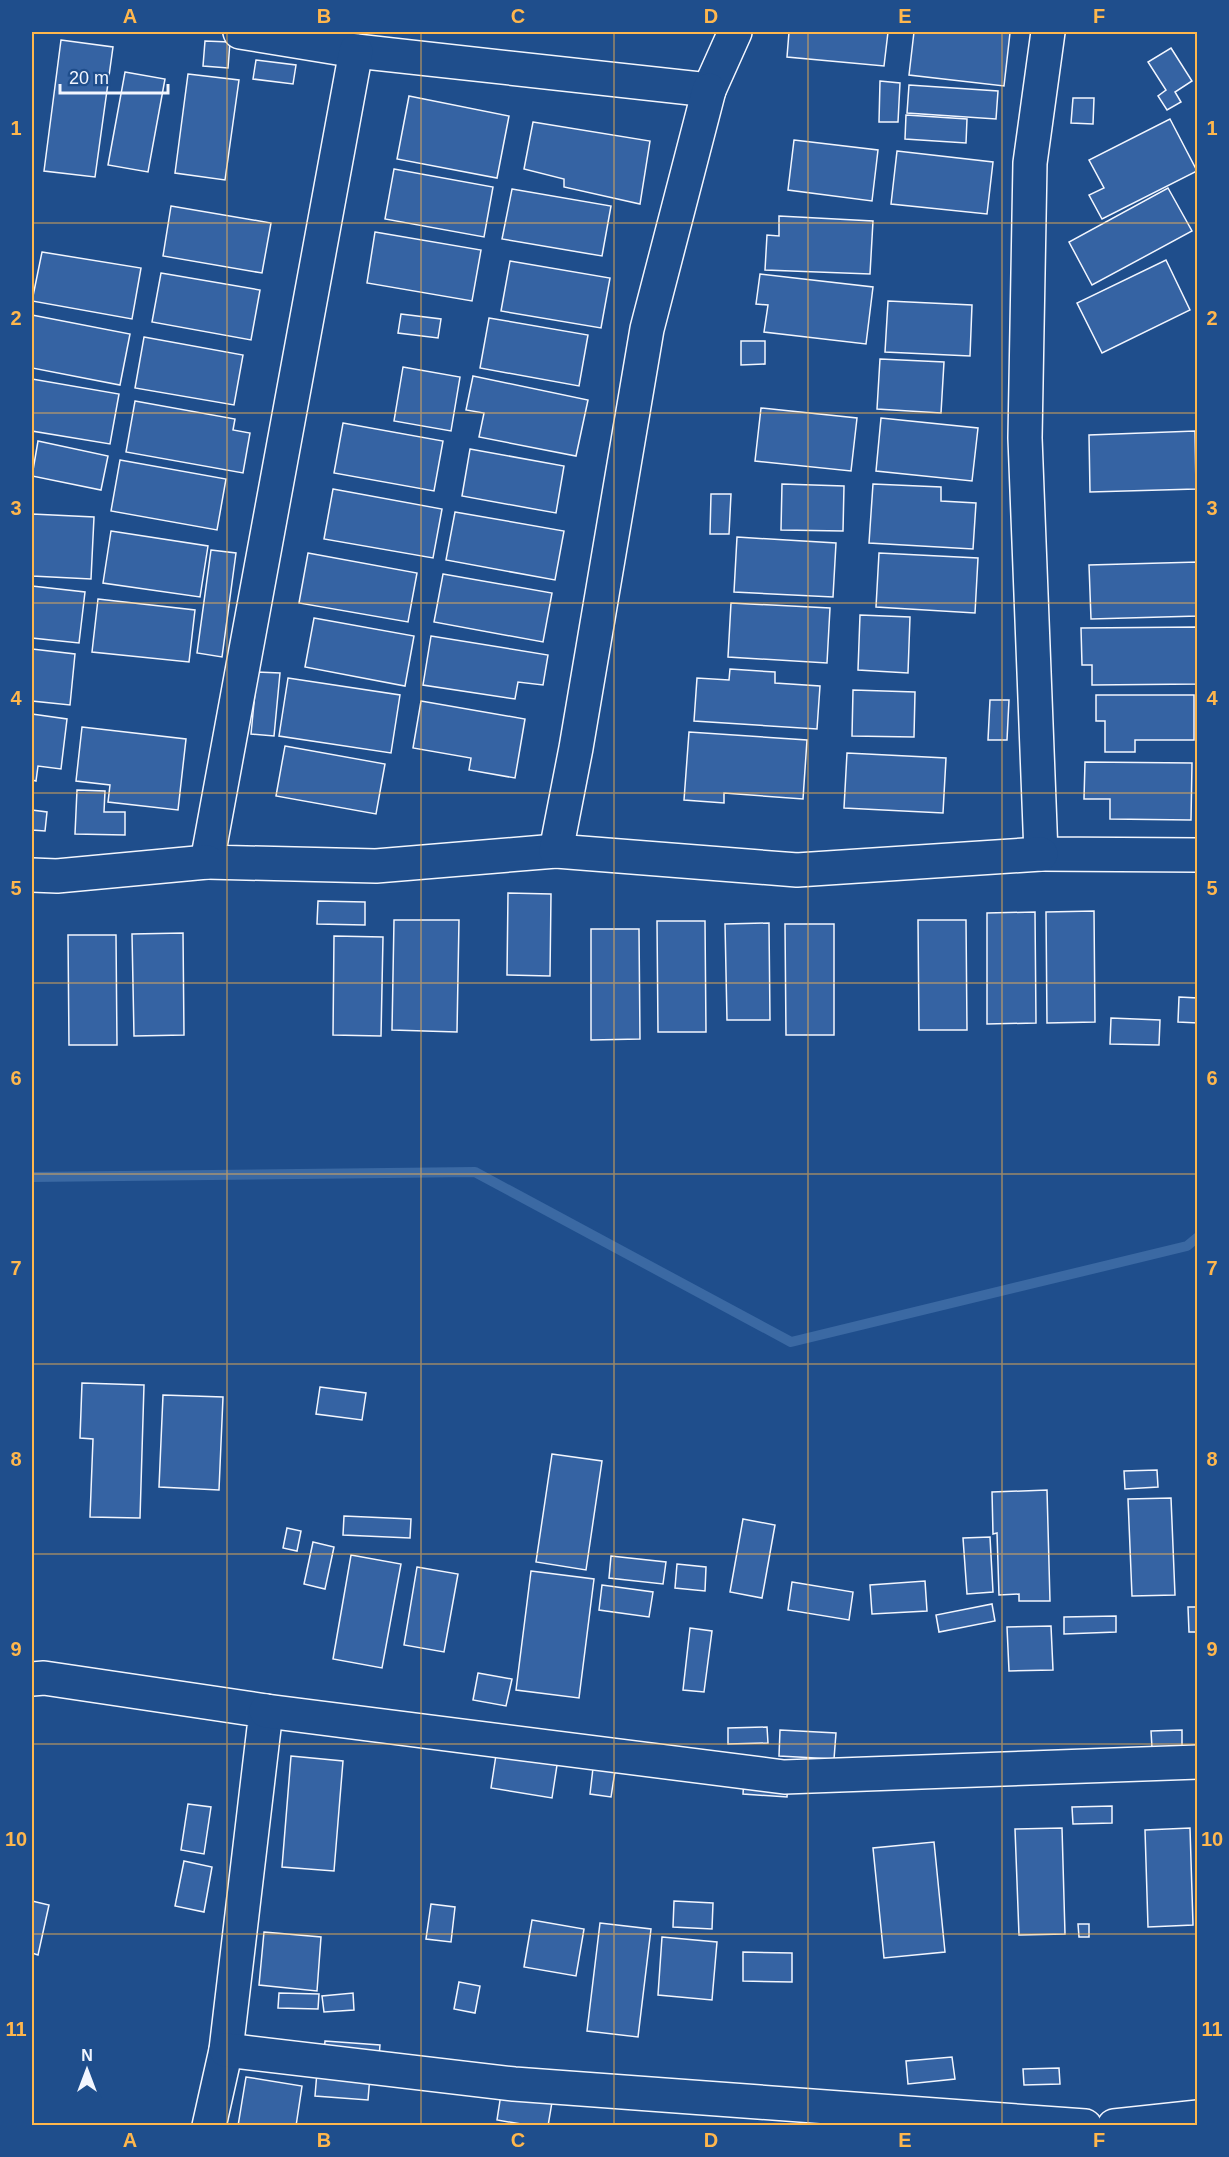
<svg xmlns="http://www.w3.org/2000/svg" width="1229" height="2157" viewBox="0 0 1229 2157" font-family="Arial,sans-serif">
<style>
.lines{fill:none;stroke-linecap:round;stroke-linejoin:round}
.stream{stroke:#3b69a3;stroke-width:10}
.building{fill:#3563a3;stroke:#f2f6ff;stroke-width:1.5}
.minor-casing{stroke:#f2f6ff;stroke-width:36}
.minor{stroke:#1f4e8c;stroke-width:33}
.grid{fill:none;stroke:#ffb74d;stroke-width:1.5;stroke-opacity:0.55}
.neatline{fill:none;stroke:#ffb74d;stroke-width:2}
.grid-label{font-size:20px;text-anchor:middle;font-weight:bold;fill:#ffb74d}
</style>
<rect width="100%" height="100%" fill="#1f4e8c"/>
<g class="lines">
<polyline class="stream" points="32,1177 475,1172 791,1342 1187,1246 1198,1237"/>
</g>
<g class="building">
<polygon points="789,32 888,32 884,66 787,57"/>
<polygon points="914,32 1010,33 1004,86 909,75"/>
<polygon points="61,40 113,47 95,177 44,171"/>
<polygon points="205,41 230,42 228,68 203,66"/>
<polygon points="1171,48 1192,81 1175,92 1181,102 1167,110 1158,96 1166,90 1148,62"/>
<polygon points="256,60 296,65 293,84 253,79"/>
<polygon points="125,72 165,79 148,172 108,165"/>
<polygon points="188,74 239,80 225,180 175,173"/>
<polygon points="880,81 900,83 898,122 879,122"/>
<polygon points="909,85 998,91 996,119 907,113"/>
<polygon points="409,96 509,116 497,178 397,159"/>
<polygon points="1073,98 1094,98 1093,124 1071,123"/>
<polygon points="906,115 967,119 966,143 905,139"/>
<polygon points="1170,119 1197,171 1102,219 1089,195 1104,188 1089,160"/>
<polygon points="533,122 650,141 640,204 564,187 564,179 524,169"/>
<polygon points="794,140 878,150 872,201 788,190"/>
<polygon points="897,151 993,162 987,214 891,204"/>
<polygon points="394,169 493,187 484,237 385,219"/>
<polygon points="1168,188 1192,231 1092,285 1069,242"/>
<polygon points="512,189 611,206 602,256 502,239"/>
<polygon points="171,206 271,223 262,273 163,256"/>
<polygon points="779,216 873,221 870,274 765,270 767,235 779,236"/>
<polygon points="375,232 481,250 472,301 367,283"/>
<polygon points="42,252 141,268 132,319 32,301"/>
<polygon points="1166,260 1190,310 1102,353 1077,303"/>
<polygon points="510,261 610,278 601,328 501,311"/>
<polygon points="161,273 260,290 251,340 152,322"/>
<polygon points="760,274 873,287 866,344 764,332 768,305 756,304"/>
<polygon points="888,301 972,305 970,356 885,352"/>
<polygon points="401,314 441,319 438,338 398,333"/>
<polygon points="32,315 130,334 120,385 32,368"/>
<polygon points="489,318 588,335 579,386 480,368"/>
<polygon points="144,337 243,355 234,405 135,388"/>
<polygon points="741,341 765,341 765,364 741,365"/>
<polygon points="880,359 944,362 941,413 877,409"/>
<polygon points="403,367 460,377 451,431 394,421"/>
<polygon points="473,376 588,400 576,456 479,437 484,413 466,410"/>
<polygon points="32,379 119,394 110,444 32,431"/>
<polygon points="135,401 235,419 233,430 250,433 243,473 126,452"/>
<polygon points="761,408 857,418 851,471 755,461"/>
<polygon points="881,418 978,428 972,481 876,471"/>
<polygon points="343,423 443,441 434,491 334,473"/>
<polygon points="1195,431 1196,489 1090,492 1089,435"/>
<polygon points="38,441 108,456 101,490 32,476"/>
<polygon points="470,449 564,466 556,513 462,496"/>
<polygon points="120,460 226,479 217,530 111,511"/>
<polygon points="782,484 844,486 843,531 781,530"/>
<polygon points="873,484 941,487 941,501 976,503 973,549 869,543"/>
<polygon points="333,489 442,509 433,558 324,539"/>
<polygon points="711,494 731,494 729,534 710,534"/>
<polygon points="455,512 564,531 555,580 446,560"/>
<polygon points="32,514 94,517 91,579 32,576"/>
<polygon points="111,531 208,546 200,597 103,583"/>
<polygon points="737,537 836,543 833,597 734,592"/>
<polygon points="211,550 236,553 222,657 197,653"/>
<polygon points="308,553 417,573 408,622 299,603"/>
<polygon points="879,553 978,558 975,613 876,607"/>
<polygon points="1198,562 1198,616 1091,619 1089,565"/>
<polygon points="443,574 552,593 543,642 434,622"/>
<polygon points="32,586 85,592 79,643 32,638"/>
<polygon points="98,599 195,610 189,662 92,652"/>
<polygon points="731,603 830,608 827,663 728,657"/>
<polygon points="860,615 910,617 908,673 858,670"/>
<polygon points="314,618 414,636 405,686 305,667"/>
<polygon points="1198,627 1198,684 1092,685 1092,665 1082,665 1081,628"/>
<polygon points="431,636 548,655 543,685 518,682 515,699 423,685"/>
<polygon points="32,649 75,654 70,705 32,701"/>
<polygon points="730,669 775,672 775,683 820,686 817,729 694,721 697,678 729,680"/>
<polygon points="257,672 280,673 274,736 251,734"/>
<polygon points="288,678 400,695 391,753 279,736"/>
<polygon points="853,690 915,692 914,737 852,736"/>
<polygon points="1096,695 1194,695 1194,740 1135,740 1135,752 1105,752 1105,721 1096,721"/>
<polygon points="990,700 1009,700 1007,740 988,740"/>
<polygon points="421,701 525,719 515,778 469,770 471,758 413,748"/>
<polygon points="32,714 67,719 61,769 38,766 36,781 32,780"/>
<polygon points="82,727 186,739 178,810 108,802 110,785 76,781"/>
<polygon points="689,732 807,740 803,799 724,793 724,803 684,800"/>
<polygon points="285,746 385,764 376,814 276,796"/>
<polygon points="847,753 946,758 943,813 844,808"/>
<polygon points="1085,762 1192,763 1191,820 1110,819 1110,799 1084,799"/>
<polygon points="77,790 105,791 104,812 125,812 125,835 75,834"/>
<polygon points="32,810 47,812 45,831 32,830"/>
<polygon points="508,893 551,894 550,976 507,975"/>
<polygon points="318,901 365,902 365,925 317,924"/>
<polygon points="1094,911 1095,1022 1047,1023 1046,912"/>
<polygon points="1035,912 1036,1023 987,1024 987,913"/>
<polygon points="394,920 459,920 457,1032 392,1030"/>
<polygon points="918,920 966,920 967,1030 919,1030"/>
<polygon points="657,921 705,921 706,1032 658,1032"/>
<polygon points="769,923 770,1020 727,1020 725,924"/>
<polygon points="785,924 834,924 834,1035 786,1035"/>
<polygon points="591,929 639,929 640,1039 591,1040"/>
<polygon points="183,933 184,1035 134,1036 132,934"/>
<polygon points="68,935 116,935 117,1045 69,1045"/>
<polygon points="334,936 383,937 381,1036 333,1035"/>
<polygon points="1179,997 1198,998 1198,1023 1178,1022"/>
<polygon points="1111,1018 1160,1020 1159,1045 1110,1044"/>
<polygon points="82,1383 144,1385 140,1518 90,1517 93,1439 80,1438"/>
<polygon points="320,1387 366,1393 362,1420 316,1414"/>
<polygon points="163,1395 223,1397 219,1490 159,1487"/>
<polygon points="552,1454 602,1461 586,1570 536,1562"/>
<polygon points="1157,1470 1158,1487 1125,1489 1124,1471"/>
<polygon points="1047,1490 1050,1601 1019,1601 1019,1594 999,1595 997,1533 993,1534 992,1492"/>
<polygon points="1171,1498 1175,1595 1132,1596 1128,1499"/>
<polygon points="344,1516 411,1519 410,1538 343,1535"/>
<polygon points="743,1519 775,1525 762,1598 730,1592"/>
<polygon points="287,1528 301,1531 297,1551 283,1548"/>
<polygon points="990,1537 993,1592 967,1594 963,1538"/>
<polygon points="313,1542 334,1547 325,1589 304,1584"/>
<polygon points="351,1555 401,1564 382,1668 333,1659"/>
<polygon points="611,1556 666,1562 663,1584 609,1578"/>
<polygon points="677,1564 706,1567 705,1591 675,1588"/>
<polygon points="417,1567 458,1574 444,1652 404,1645"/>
<polygon points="531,1571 594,1579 579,1698 516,1690"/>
<polygon points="925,1581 927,1611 872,1614 870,1585"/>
<polygon points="792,1582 853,1592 849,1620 788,1610"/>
<polygon points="602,1585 653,1592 649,1617 599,1610"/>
<polygon points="992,1604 995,1621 939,1632 936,1615"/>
<polygon points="1188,1607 1198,1607 1198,1632 1189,1632"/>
<polygon points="1116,1616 1116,1632 1064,1634 1064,1617"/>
<polygon points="1051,1626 1053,1670 1009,1671 1007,1627"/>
<polygon points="690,1628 712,1631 704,1692 683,1690"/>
<polygon points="478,1673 512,1679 506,1706 473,1700"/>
<polygon points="767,1727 768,1743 728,1744 728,1728"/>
<polygon points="780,1730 836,1733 834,1759 779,1756"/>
<polygon points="1182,1730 1182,1747 1152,1748 1151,1731"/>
<polygon points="496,1755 557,1765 552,1798 491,1788"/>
<polygon points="291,1756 343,1761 334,1871 282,1867"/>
<polygon points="593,1768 615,1771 611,1797 590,1794"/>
<polygon points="744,1779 788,1783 787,1797 743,1794"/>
<polygon points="188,1804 211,1807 204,1854 181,1850"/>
<polygon points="1112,1806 1112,1823 1073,1824 1072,1807"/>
<polygon points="1062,1828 1065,1934 1019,1935 1015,1829"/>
<polygon points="1190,1828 1193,1925 1148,1927 1145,1830"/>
<polygon points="934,1842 945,1952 884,1958 873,1848"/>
<polygon points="184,1861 212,1867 204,1912 175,1906"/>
<polygon points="32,1901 49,1905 38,1955 32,1953"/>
<polygon points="674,1901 713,1903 712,1929 673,1927"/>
<polygon points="431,1904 455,1907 451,1942 426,1939"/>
<polygon points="532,1920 584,1929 576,1976 524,1967"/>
<polygon points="600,1923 651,1929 638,2037 587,2031"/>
<polygon points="1078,1924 1089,1924 1089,1937 1079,1937"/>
<polygon points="264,1932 321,1937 317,1991 259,1985"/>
<polygon points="662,1937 717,1942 712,2000 658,1995"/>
<polygon points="743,1952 792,1953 792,1982 743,1981"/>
<polygon points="459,1982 480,1986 475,2013 454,2009"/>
<polygon points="279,1993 319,1994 318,2009 278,2008"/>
<polygon points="353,1993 354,2010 324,2012 322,1996"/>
<polygon points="325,2041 380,2045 379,2057 324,2053"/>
<polygon points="952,2057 955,2079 908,2084 906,2061"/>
<polygon points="1059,2068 1060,2084 1024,2085 1023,2069"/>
<polygon points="317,2072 370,2076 368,2100 315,2096"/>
<polygon points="246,2077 302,2086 296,2126 238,2126"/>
<polygon points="501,2094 552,2102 548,2126 533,2126 497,2120"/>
</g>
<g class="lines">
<defs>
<g id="minor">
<polyline points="240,32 356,51 709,90 735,32"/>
<polyline points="1048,32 1030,163 1025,438 1041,854 1198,855"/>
<polyline points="356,51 207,862 376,866 556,851"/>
<polyline points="709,90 647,329 576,748 556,851 797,870 1041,854"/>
<polyline points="32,875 57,876 207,862"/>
<polyline points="32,1679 44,1678 266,1711 226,2050 209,2126"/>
<polyline points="266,1711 784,1777 1198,1762"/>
<polyline points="226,2050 514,2084 1085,2126"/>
<polyline points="1114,2126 1198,2117"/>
</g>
</defs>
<use href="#minor" class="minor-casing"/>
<use href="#minor" class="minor"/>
</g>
<path class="grid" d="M227 32V2126M421 32V2126M614 32V2126M808 32V2126M1002 32V2126M32 223H1198M32 413H1198M32 603H1198M32 793H1198M32 983H1198M32 1174H1198M32 1364H1198M32 1554H1198M32 1744H1198M32 1934H1198"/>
<rect width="1229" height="2157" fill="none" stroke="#1f4e8c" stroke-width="66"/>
<g transform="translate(87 2070)" stroke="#1f4e8c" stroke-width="4.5" paint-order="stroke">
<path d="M0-4.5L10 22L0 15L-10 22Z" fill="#f2f6ff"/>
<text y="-9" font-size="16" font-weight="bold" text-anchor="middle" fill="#f2f6ff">N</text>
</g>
<path d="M60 84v9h108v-9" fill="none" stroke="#f2f6ff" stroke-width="3"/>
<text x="69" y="84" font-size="18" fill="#f2f6ff" stroke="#1f4e8c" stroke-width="4.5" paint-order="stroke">20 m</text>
<rect x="33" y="33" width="1163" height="2091" class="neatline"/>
<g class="grid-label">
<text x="130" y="23">A</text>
<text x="324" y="23">B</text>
<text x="518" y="23">C</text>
<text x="711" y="23">D</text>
<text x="905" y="23">E</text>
<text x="1099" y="23">F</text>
<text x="16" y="135">1</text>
<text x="1212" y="135">1</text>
<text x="16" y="325">2</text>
<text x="1212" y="325">2</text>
<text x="16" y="515">3</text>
<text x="1212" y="515">3</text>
<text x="16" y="705">4</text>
<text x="1212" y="705">4</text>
<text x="16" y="895">5</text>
<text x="1212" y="895">5</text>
<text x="16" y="1085">6</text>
<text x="1212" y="1085">6</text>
<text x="16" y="1275">7</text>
<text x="1212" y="1275">7</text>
<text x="16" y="1466">8</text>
<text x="1212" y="1466">8</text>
<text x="16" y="1656">9</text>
<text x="1212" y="1656">9</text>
<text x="16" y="1846">10</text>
<text x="1212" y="1846">10</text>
<text x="16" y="2036">11</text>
<text x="1212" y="2036">11</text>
<text x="130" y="2147">A</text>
<text x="324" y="2147">B</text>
<text x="518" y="2147">C</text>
<text x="711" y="2147">D</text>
<text x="905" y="2147">E</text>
<text x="1099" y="2147">F</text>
</g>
</svg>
